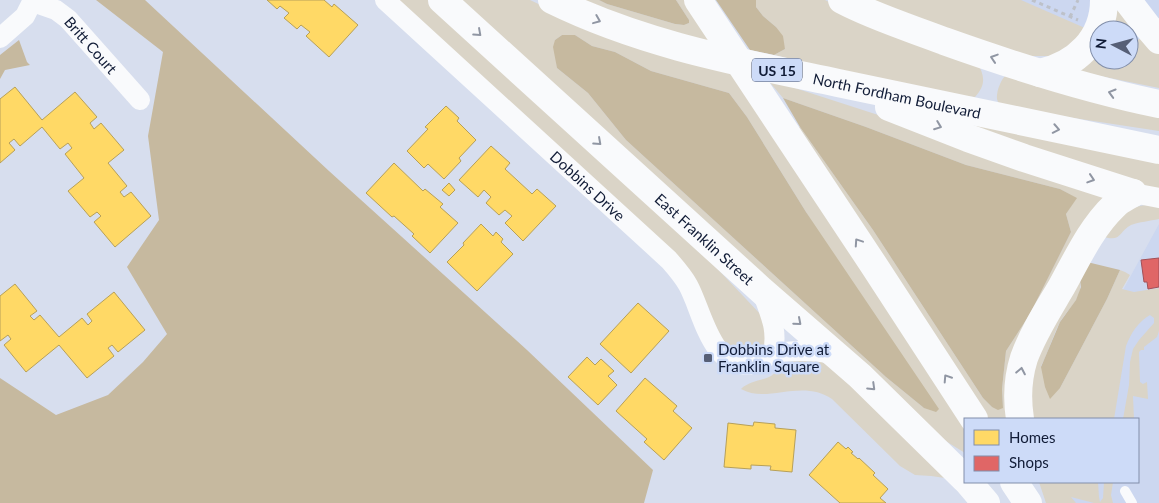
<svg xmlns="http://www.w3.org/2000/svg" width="1159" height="503" viewBox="0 0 1159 503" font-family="Lato,sans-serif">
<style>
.built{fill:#ccd7f0}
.green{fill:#dad4c7;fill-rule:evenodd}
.forest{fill:#c6b99f}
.homes{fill:#ffd966;stroke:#b7a058}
.shops{fill:#e06666;stroke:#a25058}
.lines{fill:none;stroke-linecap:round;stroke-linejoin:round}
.path{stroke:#bdc1c9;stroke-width:3;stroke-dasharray:4 4;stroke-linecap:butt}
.lane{stroke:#f9fafc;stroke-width:10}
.street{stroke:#f9fafc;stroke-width:20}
.secondary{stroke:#f9fafc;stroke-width:28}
.highway{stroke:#f9fafc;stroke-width:28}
.oneway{stroke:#9096a3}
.poi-dot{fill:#565f76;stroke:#cddbf8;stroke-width:2}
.labels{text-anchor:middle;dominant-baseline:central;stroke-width:5;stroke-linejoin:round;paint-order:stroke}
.shield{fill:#cddbf8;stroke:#495570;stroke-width:1}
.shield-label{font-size:14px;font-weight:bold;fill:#101b36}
.street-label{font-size:15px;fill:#101b36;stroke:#cddbf8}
.poi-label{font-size:15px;fill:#101b36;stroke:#cddbf8;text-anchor:start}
</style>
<rect width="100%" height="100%" fill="#d7deee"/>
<g class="built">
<polygon points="966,0 1159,0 1159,56 1129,60 1129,30 1099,30 1099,54"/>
<polygon points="1159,224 1159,503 1068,503 1065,482 1138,482 1138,419 1058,419 1057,411"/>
</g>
<g class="green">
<polygon points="395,0 428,0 674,223 766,320 765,347 757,354 740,356 725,346 706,305"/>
<path d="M457 0H530L581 24 731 71 965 425V453L944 440ZM562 35H575L592 46 615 52 651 71 729 93 747 117 806 212 924 408 886 377 626 140 588 93 557 68 555 40Z"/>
<polygon points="575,0 599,0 607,4 675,24 684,25 689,23 689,20 676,0 686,0 713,43 709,45"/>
<path d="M756 0H825L833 4 977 62C985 76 986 85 975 97L963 96 888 82 774 55 785 49 776 27 763 16 756 7Z"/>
<polygon points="871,0 1021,0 1085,28 1080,39 1052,56 1020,56"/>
<polygon points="1119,10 1127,23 1135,32 1129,36 1129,30 1114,30 1112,28 1117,11"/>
<polygon points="1142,38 1159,53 1159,88 1085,73 1081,71 1081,68 1099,54 1099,60 1129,60 1129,47 1139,39"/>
<path d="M1006 75 1159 115V131L1001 107C999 105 998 102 997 99 996 92 1001 79 1006 75Z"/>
<polygon points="767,79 1107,189 1012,419 984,419 795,129 800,127 873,230 983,398 992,407 1003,408 1002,389 1006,351 1030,314 1071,232 1066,214 1076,198 1060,189 966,165 866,127 783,98"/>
<polygon points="967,125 1009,129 1159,159 1159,189 1104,175"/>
<path d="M1145 205 1159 206V219C1150 221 1139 222 1131 225 1119 231 1122 242 1104 237L1105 226 1135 207Z"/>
<path d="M1120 270 1125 272 1130 275 1122 289 1134 292 1159 288V331L1157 337 1144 347V350H1141L1139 352 1140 382 1143 384 1147 382 1148 399 1133 396 1134 419H1123L1129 385 1130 362 1133 349 1139 340 1154 323V318L1150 315C1138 322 1131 333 1126 346L1114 419H1026V374L1080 280C1083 299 1069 307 1060 322 1053 335 1048 353 1041 366L1060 388 1107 299Z"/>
<path d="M790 360H818L828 365 877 406 945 478 931 476 915 475 900 466 832 399C802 378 767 404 741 389 749 381 761 381 771 376 778 371 783 364 790 360Z"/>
<polygon points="1039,482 1098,482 1099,497 1100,502 1103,498 1104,482 1113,482 1111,495 1113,503 1094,503 1071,497 1076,503 1046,503"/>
</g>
<g class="forest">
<polygon points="96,0 145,0 329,171 527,350 653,470 644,503 0,503 0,378 56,415 108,395 143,362 167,334 127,267 159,220 148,136 163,52"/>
<polygon points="599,0 676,0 689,20 689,23 684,25 675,24 607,4"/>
<polygon points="716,0 756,0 756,7 763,16 776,27 783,36 785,49 774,55 750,50"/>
<polygon points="562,35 575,35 592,46 615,52 651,71 729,93 747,117 806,212 939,409 936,412 924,408 886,377 626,140 588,93 557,68 553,47 555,40"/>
<polygon points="19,40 27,62 30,65 5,70 0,79 0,55"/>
<polygon points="783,98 866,127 966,165 1060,189 1077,198 1066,214 1071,232 1030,314 1006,351 1002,389 1003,408 998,410 992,407 983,398 873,230 800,127"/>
<polygon points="1087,262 1120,270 1107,299 1060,388 1050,399 1045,387 1041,367 1060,322 1076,300 1081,287 1080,280"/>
</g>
<g class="homes">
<polygon points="267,0 324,0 332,7 334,4 358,25 329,57 306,36 310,32 301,25 297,29 284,18 289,13 280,6 277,9"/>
<polygon points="15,87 42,120 75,92 97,117 90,123 94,129 101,123 124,150 108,163 127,186 120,192 124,197 131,192 151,216 115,247 94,222 101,216 97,212 90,217 68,191 84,178 65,154 72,148 68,143 60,149 42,127 20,146 14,139 9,143 15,150 0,163 0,99"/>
<polygon points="446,106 459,118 457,121 476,140 459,158 461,161 444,179 428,164 424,168 407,151 428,129 425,127"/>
<polygon points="491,146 510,163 505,169 531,193 532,194 537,189 556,206 523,241 505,223 512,216 505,210 499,215 486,203 491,197 484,190 478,197 459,180"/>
<polygon points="394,163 423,191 425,189 443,204 440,207 458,223 430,253 412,236 414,234 394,216 392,217 366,193"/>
<polygon points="449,183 455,190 449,196 442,190"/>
<polygon points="481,224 493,236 496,232 503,239 501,242 513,254 477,291 447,262 464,245 463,243"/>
<polygon points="15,284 37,311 30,316 34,320 40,315 59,337 82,318 88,325 92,321 87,314 114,292 145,330 118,352 112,345 108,348 114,356 87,378 59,345 26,372 4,345 11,339 8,335 0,341 0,296"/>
<polygon points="638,303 669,331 631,373 600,344"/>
<polygon points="587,357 595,365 601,359 614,371 608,376 617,385 598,405 568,377"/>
<polygon points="645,378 677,406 673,411 692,428 664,460 644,442 647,439 616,411"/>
<polygon points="754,422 775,424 775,428 796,430 792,472 770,470 771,466 751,465 751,469 724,467 728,423 753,426"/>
<polygon points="838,442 846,449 848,447 853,452 851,453 858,459 859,458 875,473 873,475 888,489 880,498 886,503 840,503 809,475"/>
</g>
<polygon class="shops" points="1159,258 1159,287 1148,289 1147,282 1144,282 1141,260"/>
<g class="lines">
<g class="path">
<polyline points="1032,0 1078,20"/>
<polyline points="1070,17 1078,0"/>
</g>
<polyline class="lane" points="1125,491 1132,503"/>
<g class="street">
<path id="s1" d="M385 0 669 260C676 268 683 276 688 285 703 312 711 372 754 364 762 362 766 356 774 353 777 352 782 352 785 352 802 350 818 351 835 354"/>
<path id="s2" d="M33 2 56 10 68 19 140 100"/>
<polyline points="0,38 25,16 33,0"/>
<polyline points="1133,193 1159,198"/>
<path d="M762 291C770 315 778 328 773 353"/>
</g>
<g class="secondary">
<path id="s3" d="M442 0 761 290 860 376 965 479"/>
<polyline points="698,0 873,264 974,419"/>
<path d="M1020 419C1017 400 1018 377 1024 358 1033 333 1048 310 1062 286 1077 259 1091 228 1114 206 1119 200 1127 197 1133 193"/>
<polyline points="968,482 986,503"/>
<polyline points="1014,482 1028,503"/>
</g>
<g class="highway">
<path id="s4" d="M552 0C644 45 739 62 838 83 945 106 1052 128 1159 150"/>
<path d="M842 0C874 17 910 28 944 41 1014 66 1086 89 1159 104"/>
<polyline points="1127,0 1147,26 1159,40"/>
<path d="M1040 73C1076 65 1104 39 1104 0"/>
<polyline points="889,107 968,138 1024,158 1133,193"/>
</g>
</g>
<defs><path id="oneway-chevron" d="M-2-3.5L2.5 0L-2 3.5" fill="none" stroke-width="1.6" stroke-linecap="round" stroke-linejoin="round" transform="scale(1.25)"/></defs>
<g class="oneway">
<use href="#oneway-chevron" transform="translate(597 20) rotate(22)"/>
<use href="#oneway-chevron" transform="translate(478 33) rotate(42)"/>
<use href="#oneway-chevron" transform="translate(994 58) rotate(-162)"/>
<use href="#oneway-chevron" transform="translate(1112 93) rotate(-164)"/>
<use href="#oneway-chevron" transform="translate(938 126) rotate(21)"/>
<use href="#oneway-chevron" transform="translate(1056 129) rotate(11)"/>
<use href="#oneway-chevron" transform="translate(598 142) rotate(42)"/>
<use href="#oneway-chevron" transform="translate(1091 179) rotate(18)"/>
<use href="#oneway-chevron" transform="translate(858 242) rotate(-124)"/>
<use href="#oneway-chevron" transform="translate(798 322) rotate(41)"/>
<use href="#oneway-chevron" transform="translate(1021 371) rotate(-79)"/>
<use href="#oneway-chevron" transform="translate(947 378) rotate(-123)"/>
<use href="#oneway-chevron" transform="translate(872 387) rotate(44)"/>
</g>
<rect class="poi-dot" x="703" y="353" width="10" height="10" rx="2.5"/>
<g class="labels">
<rect class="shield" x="752" y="58.5" width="50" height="23" rx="4"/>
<g class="shield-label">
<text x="777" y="70">US 15</text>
</g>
<g class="street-label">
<text stroke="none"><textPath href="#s2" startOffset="74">Britt Court</textPath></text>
<text stroke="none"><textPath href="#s4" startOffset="359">North Fordham Boulevard</textPath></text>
<text stroke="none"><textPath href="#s1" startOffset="275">Dobbins Drive</textPath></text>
<text stroke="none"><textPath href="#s3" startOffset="355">East Franklin Street</textPath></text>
</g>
<g class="poi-label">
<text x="718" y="349">Dobbins Drive at<tspan x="718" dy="17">Franklin Square</tspan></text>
</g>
</g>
<rect x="964" y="418" width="175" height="65" fill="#cddbf8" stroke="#818eaa"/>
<rect x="974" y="430" width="25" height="15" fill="#ffd966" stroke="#818eaa"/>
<text x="1009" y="443" font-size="15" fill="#101b36">Homes</text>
<rect x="974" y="456" width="25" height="15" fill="#e06666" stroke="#818eaa"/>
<text x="1009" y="468" font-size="15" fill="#101b36">Shops</text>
<g transform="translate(1114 45) rotate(276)"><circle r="24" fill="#cddbf8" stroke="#818eaa"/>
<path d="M0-4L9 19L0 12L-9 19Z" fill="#565f76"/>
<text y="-8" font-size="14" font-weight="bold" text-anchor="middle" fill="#101b36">N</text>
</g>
</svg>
